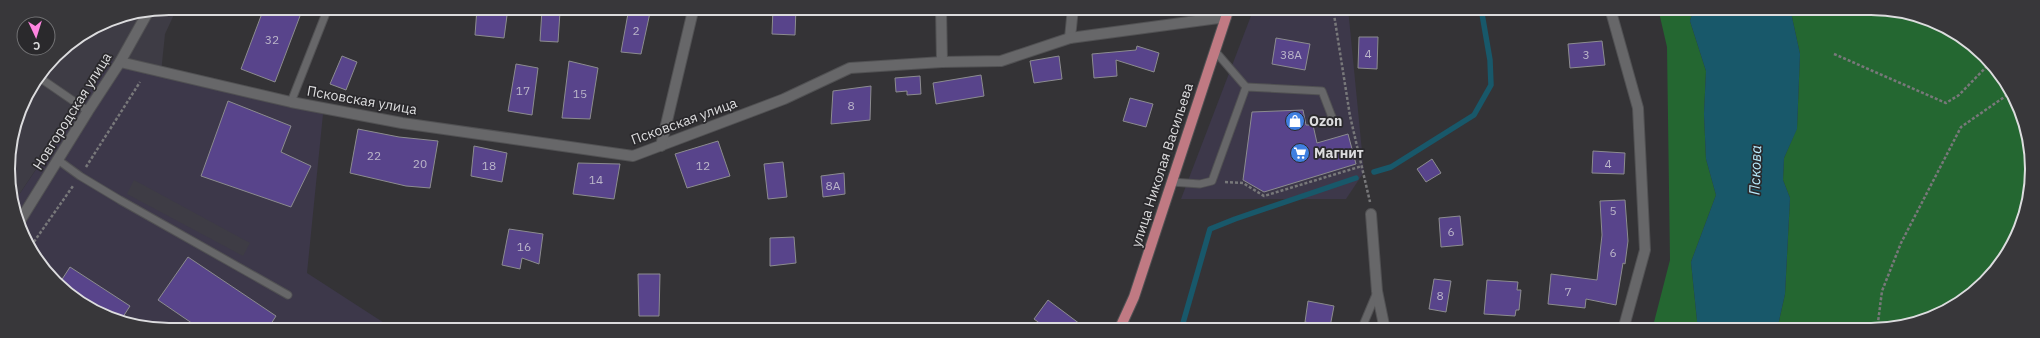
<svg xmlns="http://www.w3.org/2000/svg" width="2040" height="338" viewBox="0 0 2040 338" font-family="'IBM Plex Sans',sans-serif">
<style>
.commercial{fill:#3d384a}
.built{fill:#3e3c45}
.green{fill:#246731}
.water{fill:#18586a}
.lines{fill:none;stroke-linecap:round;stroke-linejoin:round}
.stream{stroke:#18586a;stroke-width:5.5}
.building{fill:#58448b;stroke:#8c8c8f}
.lane-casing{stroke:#515153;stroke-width:9}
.street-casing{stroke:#515153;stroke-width:12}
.primary-casing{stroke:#515153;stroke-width:12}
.path{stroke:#78787a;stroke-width:2.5;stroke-dasharray:3 2;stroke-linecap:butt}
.lane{stroke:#676769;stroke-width:7}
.street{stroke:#676769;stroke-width:10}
.primary{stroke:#c07a83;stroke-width:10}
.labels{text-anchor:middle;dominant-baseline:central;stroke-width:3.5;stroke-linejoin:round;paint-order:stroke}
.number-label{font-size:12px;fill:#bbb6c9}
.street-label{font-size:14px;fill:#dcdcde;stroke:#2a292c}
.poi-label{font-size:14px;font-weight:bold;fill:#dcdcde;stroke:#2a292c;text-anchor:start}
.water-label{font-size:15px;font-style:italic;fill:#b7eafc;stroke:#2a292c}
.rim{fill:none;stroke:#dcdcde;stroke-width:2}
</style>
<rect width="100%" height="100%" fill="#343336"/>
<g class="commercial">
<polygon points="1254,8 1348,8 1364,172 1346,199 1181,199"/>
<polygon points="110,60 323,114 307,273 395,330 158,330 98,313 48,275 17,221 14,202"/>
</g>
<g class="built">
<polygon points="169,8 177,8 165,34 161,73 109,60 14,202 8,159 20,107 55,55 108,20"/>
<polygon points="134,180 250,243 243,256 127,194"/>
</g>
<g class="green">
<polygon points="1658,8 1694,8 1690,21 1706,71 1704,114 1706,159 1716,195 1691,262 1698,330 1652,330 1670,260 1667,47"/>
<polygon points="1790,8 1882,8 1942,25 1992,63 2024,117 2032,180 2015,240 1985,283 1942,313 1882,330 1777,330 1785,294 1790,198 1783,180 1784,158 1797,128 1800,54"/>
</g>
<polygon class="water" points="1694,8 1790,8 1800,54 1797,129 1784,158 1783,180 1790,198 1785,294 1777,330 1698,330 1691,262 1716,195 1706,159 1704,114 1706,71 1690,21"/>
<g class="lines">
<g class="stream">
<polyline points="1374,172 1391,167 1474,115 1491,85 1490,60 1481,8"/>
<polyline points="1181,330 1210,229 1235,219 1356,178"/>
</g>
</g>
<g class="building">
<polygon points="264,8 303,8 275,82 241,69"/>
<polygon points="477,8 508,8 504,38 475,35"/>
<polygon points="629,8 651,8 641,54 621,52"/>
<polygon points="773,8 796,8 795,35 772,34"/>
<polygon points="542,10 560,12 558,42 540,41"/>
<polygon points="1359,37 1378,37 1377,69 1358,68"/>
<polygon points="1276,38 1310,44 1305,70 1272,64"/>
<polygon points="1602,41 1605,65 1570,68 1568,44"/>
<polygon points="1137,46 1159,53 1154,72 1116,60 1117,76 1094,78 1092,54 1136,50"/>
<polygon points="342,56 357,62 346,90 330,84"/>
<polygon points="1059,56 1062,79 1034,83 1030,61"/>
<polygon points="569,61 598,68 590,119 562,118"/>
<polygon points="516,64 538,68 532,115 508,111"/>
<polygon points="981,75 984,96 936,104 933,83"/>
<polygon points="920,76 921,94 907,95 907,91 896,92 895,78"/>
<polygon points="871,86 870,120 831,124 833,91"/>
<polygon points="1130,98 1153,104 1146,127 1123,121"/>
<polygon points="228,101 291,126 281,152 311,166 291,207 201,176"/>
<polygon points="1303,110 1306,125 1313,125 1317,143 1348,134 1356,164 1264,192 1243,180 1252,112"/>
<polygon points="358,129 399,137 438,141 430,188 406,186 350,173"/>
<polygon points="718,141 730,176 687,188 675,154"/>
<polygon points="474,146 507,153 502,182 471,176"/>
<polygon points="1593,151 1625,153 1624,174 1592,173"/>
<polygon points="1432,159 1441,173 1426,182 1417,169"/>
<polygon points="783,162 787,197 768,199 764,164"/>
<polygon points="578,163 620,164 614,199 573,194"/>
<polygon points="844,173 845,194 823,197 821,176"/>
<polygon points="1625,200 1628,241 1625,264 1623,263 1616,305 1586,299 1585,308 1548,304 1551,274 1597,280 1602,235 1600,201"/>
<polygon points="1460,216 1463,245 1441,247 1439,218"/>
<polygon points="509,229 543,234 539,264 522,258 520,269 502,265"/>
<polygon points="794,237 796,263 770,266 770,238"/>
<polygon points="188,257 276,316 267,330 202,330 158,300"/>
<polygon points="70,267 130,306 121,320 98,313 59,284"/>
<polygon points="638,274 660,274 659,316 639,316"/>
<polygon points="1434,279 1451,281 1446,312 1429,309"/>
<polygon points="1487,280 1518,282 1517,290 1521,290 1519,310 1516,310 1515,316 1484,314"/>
<polygon points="1048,300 1088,330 1049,330 1034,319"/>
<polygon points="1308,301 1334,306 1330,327 1305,322"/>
</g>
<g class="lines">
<defs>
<g id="lane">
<polyline points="1215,51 1246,87"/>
<polyline points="40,78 88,111"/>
<polyline points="291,102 328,8"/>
<polyline points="58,160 80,176 120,200 288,295"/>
<polyline points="1172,182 1200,184 1212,181 1246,87 1322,91 1332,117"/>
<polyline points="1361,330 1377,292"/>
</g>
<g id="street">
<polyline points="941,8 942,62"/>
<polyline points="1610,8 1638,108 1645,250 1623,330"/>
<polyline points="1070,38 1073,8"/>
<polyline points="120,62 291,102 402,123 633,156 784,99 850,68 942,62 1001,61 1070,38 1226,17"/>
<polyline points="661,146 692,15"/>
<polyline points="1371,214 1377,291 1385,330"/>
<polyline points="18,224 88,111 120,62 148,12"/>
<polyline points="1123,323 1129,330"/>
</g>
<polyline id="primary" points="1119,330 1134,297 1229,8"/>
</defs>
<use href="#lane" class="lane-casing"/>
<use href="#street" class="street-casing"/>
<use href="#primary" class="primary-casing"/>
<g class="path">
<polyline points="1333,8 1350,116 1370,202"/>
<polyline points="1834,54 1946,103 1959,95 1991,62"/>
<polyline points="86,167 140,82"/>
<polyline points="1225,182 1243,183 1264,196 1362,166"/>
<polyline points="31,246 73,186"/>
<polyline points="1877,330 1882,291 1901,243 1961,127 2010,93"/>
</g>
<use href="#lane" class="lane"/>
<use href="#street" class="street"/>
<use href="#primary" class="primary"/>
</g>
<defs>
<symbol id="shop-disc" viewBox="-11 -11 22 22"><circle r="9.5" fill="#3f7fe0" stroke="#2a292c"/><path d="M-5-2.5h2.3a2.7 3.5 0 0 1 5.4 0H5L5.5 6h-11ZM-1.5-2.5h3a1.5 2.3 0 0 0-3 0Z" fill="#fff"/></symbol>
<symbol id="supermarket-disc" viewBox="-11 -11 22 22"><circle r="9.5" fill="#3f7fe0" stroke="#2a292c"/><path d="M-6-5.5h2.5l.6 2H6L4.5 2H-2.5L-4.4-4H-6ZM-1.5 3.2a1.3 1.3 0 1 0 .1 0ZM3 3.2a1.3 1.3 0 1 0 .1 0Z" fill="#fff"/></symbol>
</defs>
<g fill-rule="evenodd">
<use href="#shop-disc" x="1284" y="110" width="22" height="22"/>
<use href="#supermarket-disc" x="1289" y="142" width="22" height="22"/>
</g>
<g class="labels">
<g class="number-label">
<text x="636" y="30">2</text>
<text x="272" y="39">32</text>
<text x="1368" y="53">4</text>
<text x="1291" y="54">38А</text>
<text x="1586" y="54">3</text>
<text x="523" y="90">17</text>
<text x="580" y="93">15</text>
<text x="851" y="105">8</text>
<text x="374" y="155">22</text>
<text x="420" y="163">20</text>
<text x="1608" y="163">4</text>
<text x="489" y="165">18</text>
<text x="703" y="165">12</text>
<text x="596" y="179">14</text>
<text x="833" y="185">8А</text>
<text x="1613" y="210">5</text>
<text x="1451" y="231">6</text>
<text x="524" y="246">16</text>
<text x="1613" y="252">6</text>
<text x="1568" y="291">7</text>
<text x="1440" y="295">8</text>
</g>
<g class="street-label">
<text transform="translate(362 100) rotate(10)">Псковская улица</text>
<text transform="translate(72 111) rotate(-58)">Новгородская улица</text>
<text transform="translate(684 121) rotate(-20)">Псковская улица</text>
<text transform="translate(1162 165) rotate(-72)">улица Николая Васильева</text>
</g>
<g class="poi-label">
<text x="1309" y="121">Ozon</text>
<text x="1314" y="153">Магнит</text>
</g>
<g class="water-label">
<text transform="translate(1755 170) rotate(-88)">Пскова</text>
</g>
</g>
<path d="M0 0H2040V338H0ZM169 15H1871A154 154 0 0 1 2025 169V169A154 154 0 0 1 1871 323H169A154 154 0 0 1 15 169V169A154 154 0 0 1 169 15Z" fill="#38373a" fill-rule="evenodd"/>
<path class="rim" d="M169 15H1871A154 154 0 0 1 2025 169V169A154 154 0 0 1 1871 323H169A154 154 0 0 1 15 169V169A154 154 0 0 1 169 15Z"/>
<g transform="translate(36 36) rotate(176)"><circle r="19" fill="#2a292c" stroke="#717173"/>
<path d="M0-3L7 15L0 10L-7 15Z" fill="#fe85e0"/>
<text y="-6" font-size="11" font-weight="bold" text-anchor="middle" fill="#dcdcde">С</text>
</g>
</svg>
